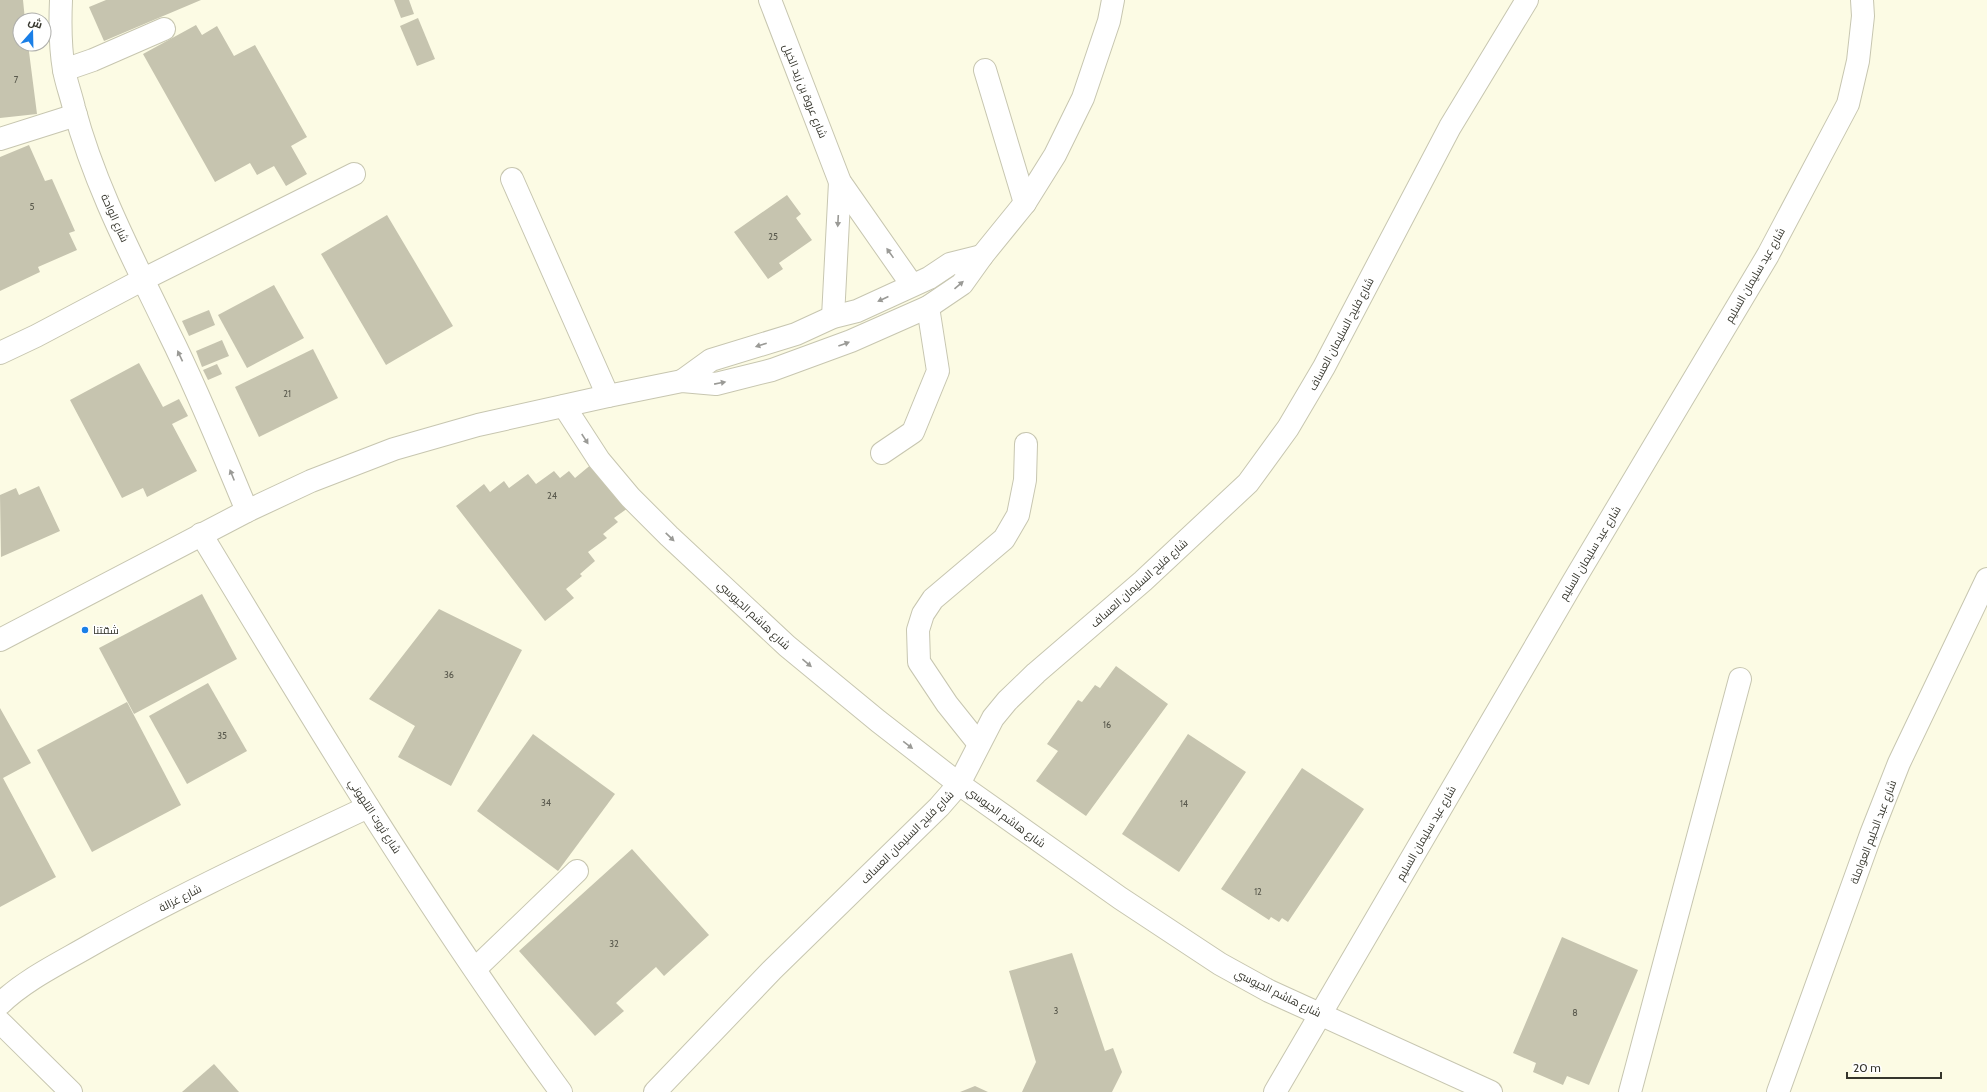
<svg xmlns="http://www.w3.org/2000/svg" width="1987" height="1092" viewBox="0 0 1987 1092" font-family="Cabin,Cairo,sans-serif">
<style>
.building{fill:#c6c4af}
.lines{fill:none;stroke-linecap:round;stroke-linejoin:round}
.minor-casing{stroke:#c7c6b0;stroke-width:24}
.minor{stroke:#fff;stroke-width:22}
.oneway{fill:#9a9a96}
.poi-dot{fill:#1a7fe7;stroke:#fff;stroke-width:1.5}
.labels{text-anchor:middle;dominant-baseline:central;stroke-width:3;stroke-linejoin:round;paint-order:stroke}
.number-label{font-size:9px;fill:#59594d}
.street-label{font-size:11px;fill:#35352c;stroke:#fff}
.poi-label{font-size:11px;fill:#35352c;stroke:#fff;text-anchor:start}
</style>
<rect width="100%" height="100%" fill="#fcfbe4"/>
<g class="building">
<polygon points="0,0 23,0 25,20 20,20 20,44 28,44 37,114 0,118"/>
<polygon points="106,0 201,0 104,41 89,7"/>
<polygon points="394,0 409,0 414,14 401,18"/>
<polygon points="418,18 435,59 417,66 400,26"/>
<polygon points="196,25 202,35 217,26 234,56 255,45 307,137 291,146 307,174 286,186 274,166 257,175 250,163 215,182 143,54"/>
<polygon points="29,145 45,181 52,179 75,231 69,233 77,250 38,267 40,272 0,291 0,157"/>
<polygon points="787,195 801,214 796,218 812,240 779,263 783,269 768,279 734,232"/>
<polygon points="387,215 453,326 386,365 321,254"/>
<polygon points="274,285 304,338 247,368 218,315"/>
<polygon points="209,310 215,325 189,336 182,321"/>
<polygon points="222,340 229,356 202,367 196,351"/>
<polygon points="313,349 338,398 259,437 235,387"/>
<polygon points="139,363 163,407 179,399 188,416 172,424 197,471 147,497 143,488 122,498 70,400"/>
<polygon points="217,364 222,374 208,380 203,370"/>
<polygon points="593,463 628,508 614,518 618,522 603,534 607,538 588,552 595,561 580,574 582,576 566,589 574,598 545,621 456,506 484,484 490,492 504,481 509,488 528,474 536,484 554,471 560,478 569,471 575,478"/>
<polygon points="39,486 60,531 1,557 0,495 16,488 19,495"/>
<polygon points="202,594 237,659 134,714 99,648"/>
<polygon points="439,609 522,650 451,786 398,757 415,726 369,699"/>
<polygon points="1116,666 1168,704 1086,816 1036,781 1058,751 1047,744 1078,700 1082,702 1095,685 1100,688"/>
<polygon points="208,683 247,751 187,784 149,716"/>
<polygon points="127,702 181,805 92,852 37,750"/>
<polygon points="0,708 31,763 3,778 56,877 0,907"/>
<polygon points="533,734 615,794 558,871 477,811"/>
<polygon points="1188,734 1246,772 1179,872 1122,834"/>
<polygon points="1302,768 1364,809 1288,922 1282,918 1279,922 1271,917 1269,920 1221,889"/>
<polygon points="632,849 709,935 664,976 656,967 616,1003 624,1011 595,1036 519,951"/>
<polygon points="1562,937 1638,970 1589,1085 1567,1076 1563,1085 1533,1072 1536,1063 1513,1053"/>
<polygon points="1072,953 1105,1051 1113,1048 1122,1072 1112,1092 1022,1092 1036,1062 1009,971"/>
<polygon points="214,1064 239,1092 182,1092"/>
<polygon points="975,1086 988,1092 960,1092"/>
</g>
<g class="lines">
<defs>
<g id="minor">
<path d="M61 0C60 23 60 47 64 70 66 82 71 95 74 108 95 187 134 260 169 333 198 391 222 451 247 511"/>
<polyline points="770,0 840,182 912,285"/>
<polyline points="64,70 93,60 164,29"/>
<polyline points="985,70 1025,203"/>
<polyline points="0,139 76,115"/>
<polyline points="512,179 608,396"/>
<polyline points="833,317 840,182"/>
<polyline points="0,353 36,336 142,280 354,174"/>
<polyline points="682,381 711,360 796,334 833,317 857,311 929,278 950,264 982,256"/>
<polyline points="564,406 599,460 630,497 669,536 787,646 878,721 959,784 1120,898 1220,964 1269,991 1491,1092"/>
<polyline points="882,453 913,432 938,371 928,307"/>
<path d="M201 534C315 723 430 914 561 1092"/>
<polyline points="0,640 247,511 311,481 394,449 478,425 608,396 682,381 716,384 772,370 851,341 928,307 962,284 982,256 1025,203 1055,155 1083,98 1109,21 1113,0"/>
<polyline points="979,744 947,704 919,662 918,630 923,614 933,599 1004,539 1018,515 1025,480 1026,444"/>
<polyline points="475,969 577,871"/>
<path d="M0 1004C26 979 60 963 91 945 181 894 275 851 368 807"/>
<polyline points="0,1022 71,1092"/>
<polyline points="655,1092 772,970 939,807 959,784 993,718 1007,701 1036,673 1143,581 1248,483 1288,428 1324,367 1450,127 1527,0"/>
<polyline points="1275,1092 1573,582 1768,255 1848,104 1858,61 1863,16 1862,0"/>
<polyline points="1630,1092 1740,679"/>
<polyline points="1778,1092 1871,834 1899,763 1987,579"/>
</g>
</defs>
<use href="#minor" class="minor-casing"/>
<use href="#minor" class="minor"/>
</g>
<defs><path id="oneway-solid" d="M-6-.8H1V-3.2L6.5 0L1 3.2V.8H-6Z"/></defs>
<g class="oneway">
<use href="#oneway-solid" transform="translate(838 221) rotate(93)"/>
<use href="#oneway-solid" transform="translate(890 253) rotate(-125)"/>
<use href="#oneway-solid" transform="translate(959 285) rotate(-41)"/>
<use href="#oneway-solid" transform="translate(883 299) rotate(155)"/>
<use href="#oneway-solid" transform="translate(844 344) rotate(-20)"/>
<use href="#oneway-solid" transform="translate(761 345) rotate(163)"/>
<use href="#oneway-solid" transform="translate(180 356) rotate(-115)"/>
<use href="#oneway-solid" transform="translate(720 383) rotate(-11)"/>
<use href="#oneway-solid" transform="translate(585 439) rotate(57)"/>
<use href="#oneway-solid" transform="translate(232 475) rotate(-112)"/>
<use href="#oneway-solid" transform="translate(670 537) rotate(44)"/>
<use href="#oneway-solid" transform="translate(807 663) rotate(40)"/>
<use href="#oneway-solid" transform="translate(908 745) rotate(37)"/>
</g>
<circle class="poi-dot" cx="85" cy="630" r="4"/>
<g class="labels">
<g class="number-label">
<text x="16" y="79">7</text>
<text x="32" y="206">5</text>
<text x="773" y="236">25</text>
<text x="287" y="393">21</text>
<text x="552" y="495">24</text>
<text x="449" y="674">36</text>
<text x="1107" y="724">16</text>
<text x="222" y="735">35</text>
<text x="546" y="802">34</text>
<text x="1184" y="803">14</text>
<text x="1258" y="891">12</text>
<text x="614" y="943">32</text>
<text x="1056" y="1010">3</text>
<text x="1575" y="1012">8</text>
</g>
<g class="street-label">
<text transform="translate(805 91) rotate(68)">شارع عروة بن زيد الخيل</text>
<text transform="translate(115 218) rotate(66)">شارع الواحة</text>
<text transform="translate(1755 275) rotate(-60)">شارع عيد سليمان السليم</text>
<text transform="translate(1341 334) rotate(-62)">شارع فليح السليمان العساف</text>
<text transform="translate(1590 553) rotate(-59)">شارع عيد سليمان السليم</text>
<text transform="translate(1139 583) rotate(-42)">شارع فليح السليمان العساف</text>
<text transform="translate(754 615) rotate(43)">شارع هاشم الجيوسي</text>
<text transform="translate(375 816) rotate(57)">شارع ثروت التلهوني</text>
<text transform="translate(1006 817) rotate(36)">شارع هاشم الجيوسي</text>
<text transform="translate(1873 832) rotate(-69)">شارع عبد الحليم العواملة</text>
<text transform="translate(1426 833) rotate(-60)">شارع عيد سليمان السليم</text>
<text transform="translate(907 837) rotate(-45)">شارع فليح السليمان العساف</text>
<text transform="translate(180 898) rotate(-27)">شارع غزالة</text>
<text transform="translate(1278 993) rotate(26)">شارع هاشم الجيوسي</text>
</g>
<g class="poi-label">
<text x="93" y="630">شقتنا</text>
</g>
</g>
<g transform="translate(32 32) rotate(20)"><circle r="19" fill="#ffffff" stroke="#aeaeab"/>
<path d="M0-3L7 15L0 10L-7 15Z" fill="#1a7fe7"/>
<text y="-6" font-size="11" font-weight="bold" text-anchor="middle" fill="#35352c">ش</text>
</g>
<path d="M1847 1072v6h94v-6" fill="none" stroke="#35352c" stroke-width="2"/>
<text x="1853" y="1072" font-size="12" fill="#35352c" stroke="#ffffff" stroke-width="3" paint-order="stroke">20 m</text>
</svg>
